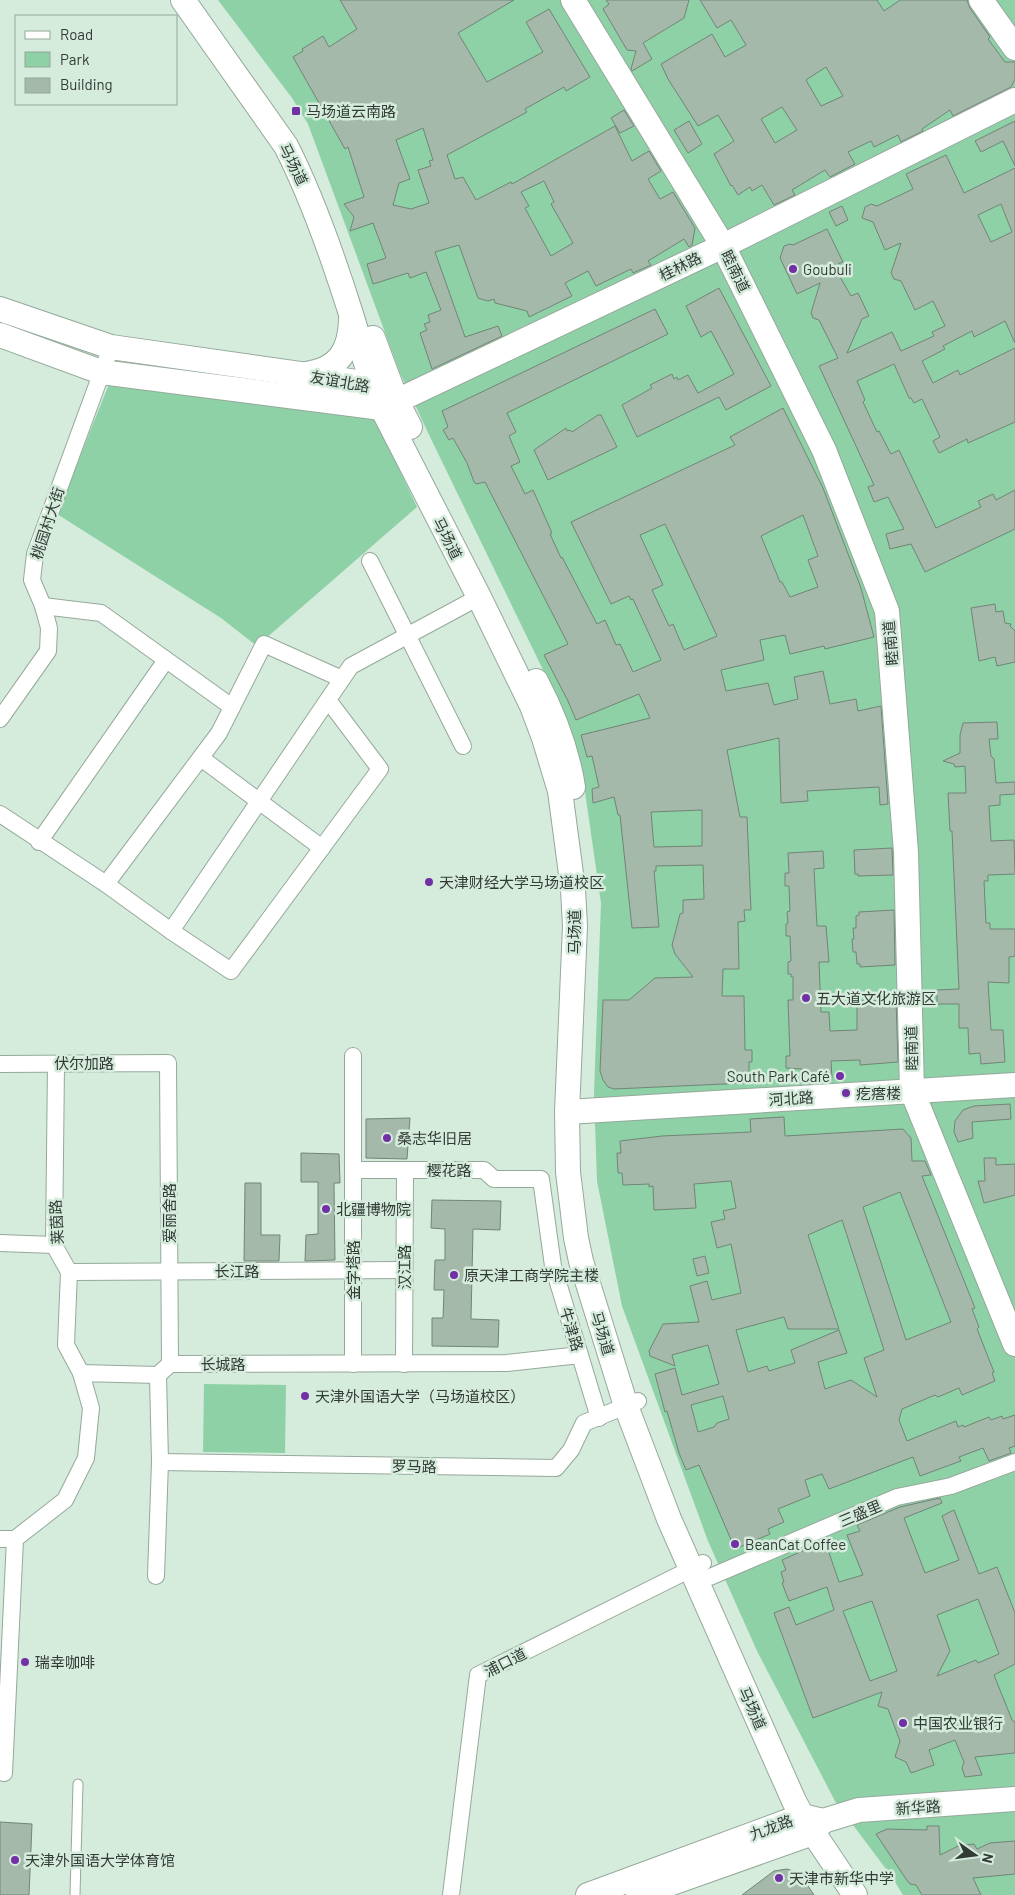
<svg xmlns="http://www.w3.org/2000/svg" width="1015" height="1895" viewBox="0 0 1015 1895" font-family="Barlow,'Noto Sans SC',sans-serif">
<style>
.park{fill:#8ed1a6}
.building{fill:#a4b9aa;stroke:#718577;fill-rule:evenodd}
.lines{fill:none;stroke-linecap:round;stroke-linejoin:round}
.lane-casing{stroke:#94a99a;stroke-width:11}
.street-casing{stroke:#94a99a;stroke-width:18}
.secondary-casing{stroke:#94a99a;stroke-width:26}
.lane{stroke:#fff;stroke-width:9}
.street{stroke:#fff;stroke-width:16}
.secondary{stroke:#fff;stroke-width:24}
.poi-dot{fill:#7130a5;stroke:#d5ebdc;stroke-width:2}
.labels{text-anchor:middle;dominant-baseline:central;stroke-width:5;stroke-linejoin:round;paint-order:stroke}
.poi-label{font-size:15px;fill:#323b35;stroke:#d5ebdc;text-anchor:start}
.street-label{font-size:15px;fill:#323b35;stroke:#d5ebdc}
</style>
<rect width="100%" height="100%" fill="#d5ebdc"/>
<g class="park">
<polygon points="218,0 1015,0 1015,1895 903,1895 892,1877 835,1801 757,1651 708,1541 622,1306 597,1181 594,1093 601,903 581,764 563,711 432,441 400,373 308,124 292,98"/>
<polygon points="109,384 375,418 417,507 257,646 221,618 57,514"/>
<polygon points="204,1384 286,1385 285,1453 203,1452"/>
</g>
<g class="building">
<path d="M340 0H514L458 33 487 82 543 52 526 22 549 9 590 77 566 91 564 87 525 109 527 112 447 155 455 179 463 177 476 200 511 182 512 184 615 126 632 161 649 151 661 171 648 179 660 199 673 192 695 228 692 245 689 247 684 239 648 261 651 265 633 273 631 269 596 286 588 271 565 283 572 296 529 317 527 311 495 303 494 299 488 301 478 298 459 245 435 252 465 337 498 326 502 336 432 369 420 333 427 330 424 324 430 322 428 315 441 310 426 272 410 278 408 273 373 284 367 264 386 258 373 223 350 231 354 217 344 204 364 197 348 147 345 149 293 57 303 51 302 49 323 36 329 47 357 29ZM423 128 433 160 429 161 431 166 418 170 429 203 411 209 393 205 399 183 410 179 396 140ZM544 181 554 202 551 204 573 243 551 256 525 208 529 206 521 192Z"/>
<polygon points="606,0 689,0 684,18 643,43 652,59 632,71 631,69 636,51 627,50 603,9 609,4"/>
<path d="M700 0H877L884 11 900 0H967L970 8 990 37 988 39 991 43 1005 62H1015V79L1011 87 953 116 950 110 922 129 923 131 901 142 898 135 874 147 871 141 848 152 855 164 830 177 825 170 792 190 795 195 774 205 762 185 752 191 750 187 738 195 732 185 731 186 714 154 734 141 718 115 698 126 668 79 661 64 712 34 725 57 746 45 731 20 717 28ZM826 67 843 96 821 106 806 80ZM782 107 797 130 775 143 761 119Z"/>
<polygon points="624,110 634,126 620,133 611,118"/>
<polygon points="689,121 702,144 688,153 674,130"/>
<polygon points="1015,121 1015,166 1003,141 981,152 975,141"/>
<path d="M946 155 964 193 1015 168V343L1005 321 974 337 972 331 943 346 945 349 922 361 933 383 958 370 960 375 1015 348V422L968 443 967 439 939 453 933 441 940 437 922 399 914 403 911 398H909L894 364 857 381 865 400 863 402 877 432 879 431 891 454 899 450 936 528 981 507 978 501 993 494 996 500 1015 490V529L925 572 911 544 890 549 886 534 904 529 888 497 874 502 868 487 874 485 819 366 838 358 819 320 813 318 811 313 820 283 797 294 780 258 784 246 790 244 793 245 827 229 843 262 838 264 843 273 839 275 851 296 858 293 869 316 862 319 847 353 892 332 901 351 934 336 932 332 945 326 933 301 915 310 901 281 894 279 891 273 901 243 885 250 873 222 862 218 865 207 871 204 877 206 913 189 906 174ZM1001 204 1012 232 991 242 978 215Z"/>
<polygon points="842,206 848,220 836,226 829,212"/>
<polygon points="719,288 771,386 726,410 719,397 637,437 622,405 652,388 650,385 672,374 674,379 677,377 678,380 688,375 698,393 734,374 711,331 701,337 686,306"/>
<path d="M655 309 668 334 507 413 516 432 509 436 520 462 511 466 525 494 533 490 552 533 550 534 561 558 562 557 597 624 605 620 616 645 620 644 633 672 661 660 633 599 631 600 629 596 611 604 571 522 735 445 730 437 783 408 823 488 861 588 874 637 825 649 824 646 790 654 785 635 760 640 764 660 721 670 726 691 768 683 774 705 798 699 794 677 823 671 830 704 856 699 858 711 881 706 888 804 880 805 879 787 807 791 808 801 781 803 779 738 727 750 740 817H747L751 910H744L745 921 738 922 739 969H723L722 996H744L745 1050H752V1062H749V1079H746V1083L614 1089 608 1087 603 1080 600 1071 603 1000H629L655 978 693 977 675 954 672 945 680 914 683 913V900L704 899 703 865 656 866V871H654L659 927 632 928 620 815H618L614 797 593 803 592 789 599 787 592 756 587 757 581 735 650 718 639 694 576 720 568 701 544 655 568 644 485 482 476 484 474 482 467 463 453 438 449 440 443 430 448 427 442 411ZM803 515 818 556 808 560 818 587 790 597 782 582H780L761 536ZM665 524 717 636 684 650 673 624 669 626 652 590 663 585 640 535ZM702 810V846L654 847 651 812Z"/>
<polygon points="598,415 601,415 617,447 548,480 534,450 566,428 567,431 570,430 572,432"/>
<polygon points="995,604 996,612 1003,611 1005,623 1011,624 1010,626 1015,631 1015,662 997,666 995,657 979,661 971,608"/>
<polygon points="997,722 998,739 989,739 991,756 994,759 996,783 1015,782 1015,794 1000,795 1000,805 989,806 991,841 1014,840 1015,874 988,875 988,881 984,881 986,923 990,923 990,929 1015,929 1015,956 1009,957 1009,983 988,982 991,1030 1003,1030 1005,1062 981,1064 980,1053 969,1054 968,1028 959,1028 959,1004 937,1004 937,990 959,989 952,831 950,831 948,793 966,793 965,766 955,767 954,764 943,761 960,753 960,735 963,723"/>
<polygon points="892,848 893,875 858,876 858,874 855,874 854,850"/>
<polygon points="823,851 824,868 814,869 817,926 826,926 829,962 819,962 821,1012 829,1012 830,1031 857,1030 857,1006 861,1005 861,1001 896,1000 898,1062 860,1065 860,1060 831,1061 832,1078 815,1079 815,1072 802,1073 802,1069 786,1068 786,1056 790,1056 788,1000 793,1000 793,977 791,977 791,974 788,974 788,962 791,961 790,936 786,936 786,924 788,923 787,912 790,911 789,886 785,886 785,873 789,873 788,853"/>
<polygon points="894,910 895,965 860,967 860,964 857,964 856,952 853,952 852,939 854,939 853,928 856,928 856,916 859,915 859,912"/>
<polygon points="1010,1104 1011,1119 972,1122 973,1138 958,1142 954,1132 955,1121 963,1110 974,1106"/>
<path d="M784 1117 785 1136 903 1129 911 1138 912 1161H925L931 1175 922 1176 975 1308 972 1309 979 1327 977 1329 994 1372 992 1373 995 1381 962 1395 959 1388 938 1397 935 1395 902 1409 899 1420 907 1441 956 1421 958 1427 963 1425 964 1427 989 1417 991 1420 1002 1416 1003 1419 1015 1415V1446L1009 1448 1011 1453 989 1461 983 1448 959 1457 961 1461 920 1476 913 1457 829 1489 822 1474 805 1480 810 1496 778 1509 784 1522 768 1529 770 1534 735 1549 699 1465 686 1470 679 1453 667 1411 665 1412 655 1374 675 1368 682 1395 719 1384 708 1345 672 1355 675 1366 650 1356 649 1351 663 1324 699 1322 690 1286 707 1281 712 1300 741 1293 731 1244 717 1248 711 1222 725 1219 723 1211 736 1208 731 1181 694 1184 696 1208 654 1210 653 1186 649 1187V1184L623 1185 622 1173H618L617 1153H621L620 1141 662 1136 751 1132 750 1119ZM900 1192 951 1322 906 1340 863 1207ZM842 1220 884 1350 864 1358 877 1397 851 1380 825 1389 818 1362 847 1353 839 1330 791 1350 795 1363 769 1371 767 1366 748 1372 736 1330 784 1317 788 1329H839L808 1235ZM723 1396 729 1419 717 1423 714 1427 698 1432 691 1405Z"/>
<polygon points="410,1118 407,1159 366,1158 366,1119"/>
<polygon points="301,1153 339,1154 340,1183 334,1183 335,1260 305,1261 306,1235 318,1234 318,1182 301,1182"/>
<polygon points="984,1158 996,1158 996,1165 1015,1164 1015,1195 984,1203 978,1181 985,1181"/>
<polygon points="245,1183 261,1183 261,1235 280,1235 279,1261 244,1261"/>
<polygon points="432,1200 501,1201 500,1230 473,1229 471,1319 499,1320 498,1347 432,1346 432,1318 443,1318 444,1290 434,1290 435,1260 445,1260 445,1229 431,1228"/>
<polygon points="705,1256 709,1273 697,1276 693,1259"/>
<path d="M940 1498 942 1503 904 1518 925 1573 959 1560 942 1516 954 1510 979 1574 997 1567 1015 1613V1664L994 1675 1012 1720 1015 1722V1753L975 1757 982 1775 965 1777 962 1768 964 1762 955 1740 929 1750 934 1765 911 1773 906 1762 895 1757 900 1741 888 1709 878 1706 882 1692 813 1718 774 1613 789 1607 796 1625 834 1610 827 1587 789 1601 782 1583 784 1582 781 1572 786 1570 782 1560 825 1541 839 1582 863 1575 847 1535 860 1531 857 1525 900 1507ZM978 1599 999 1654 978 1663 976 1660 937 1676 950 1651 937 1615ZM872 1601 897 1671 870 1681 843 1611Z"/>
<polygon points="0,1822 32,1824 29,1895 0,1895"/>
<polygon points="927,1826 939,1826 940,1855 958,1846 974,1844 977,1849 990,1843 1015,1841 1015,1874 973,1878 981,1895 922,1895 916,1885 910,1884 906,1879 876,1834 887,1829 927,1830"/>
<polygon points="787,1869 793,1871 802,1877 814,1895 742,1895 774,1871"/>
</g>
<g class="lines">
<defs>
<polyline id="lane" points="75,1895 78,1784"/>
<g id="street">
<polyline points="370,561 463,746"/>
<polyline points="43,606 101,613 232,707"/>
<polyline points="328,700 380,769 231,971 171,931 342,679 351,666 479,597"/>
<polyline points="0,719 48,651 49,628 43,606 32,580 35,554 111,347"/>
<polyline points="201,758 322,848"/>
<polyline points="0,814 106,884 171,931"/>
<polyline points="39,842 166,660"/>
<polyline points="106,884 219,733 264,644 342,679"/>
<polyline points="0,1064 168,1063 170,1364"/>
<polyline points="56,1064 54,1245 69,1272 66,1345 81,1373"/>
<polyline points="353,1170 484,1170 494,1179 541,1179 553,1266 599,1418"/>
<polyline points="0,1243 54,1245"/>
<polyline points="69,1272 404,1270"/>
<polyline points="353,1364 353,1056"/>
<polyline points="404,1364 405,1170"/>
<polyline points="160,1462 556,1468 571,1450 584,1423 638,1401"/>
<polyline points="0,1539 15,1539 65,1500 86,1458 91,1408 81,1373 158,1375 170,1364 507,1363 580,1355"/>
<polyline points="156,1576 160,1462 158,1375"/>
<polyline points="710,1577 897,1497 951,1486 1015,1462"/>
<polyline points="4,1773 15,1539"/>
<polyline points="451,1895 478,1675 703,1563"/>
</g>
<g id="secondary">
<path d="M183 0 286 146C313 199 333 257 351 314 361 346 369 377 382 408L479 597 532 706 544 738 560 791 573 889 575 926 567 1112 568 1172 576 1238 581 1261 626 1406 669 1519 794 1801 802 1816 855 1895"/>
<polyline points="573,0 723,246 824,450 887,611 906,852 912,1091 1015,1344"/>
<polyline points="981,0 1015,48"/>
<polyline points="0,309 111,347 371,384 384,392"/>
<polyline points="0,335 101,372 382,408 723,246 1015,100"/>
<polyline points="373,338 397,402 410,427"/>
<path d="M306 374C339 369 350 351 351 320"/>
<path d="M536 681C554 715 567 749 573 787"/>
<polyline points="567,1112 1015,1085"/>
<polyline points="588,1895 802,1816 823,1821 859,1810 1015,1799"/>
<polyline points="638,1895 813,1833 822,1822"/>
</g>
</defs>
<use href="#lane" class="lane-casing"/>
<use href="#street" class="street-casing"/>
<use href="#secondary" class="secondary-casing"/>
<use href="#lane" class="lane"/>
<use href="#street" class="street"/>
<use href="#secondary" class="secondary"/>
</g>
<g class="poi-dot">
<rect x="291" y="106" width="10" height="10" rx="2.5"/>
<circle cx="793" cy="269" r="5"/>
<circle cx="429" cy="882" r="5"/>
<circle cx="806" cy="998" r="5"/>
<circle cx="840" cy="1076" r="5"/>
<circle cx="846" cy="1093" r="5"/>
<circle cx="387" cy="1138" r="5"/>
<circle cx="326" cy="1209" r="5"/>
<circle cx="454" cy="1275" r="5"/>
<circle cx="305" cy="1396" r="5"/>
<circle cx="735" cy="1544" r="5"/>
<circle cx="25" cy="1662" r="5"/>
<circle cx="903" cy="1723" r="5"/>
<circle cx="15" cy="1860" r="5"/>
<circle cx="779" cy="1878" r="5"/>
</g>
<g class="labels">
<g class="poi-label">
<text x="306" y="111">马场道云南路</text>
<text x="803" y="269">Goubuli</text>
<text x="439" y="882">天津财经大学马场道校区</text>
<text x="816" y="998">五大道文化旅游区</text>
<text x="830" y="1076" text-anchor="end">South Park Café</text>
<text x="856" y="1093">疙瘩楼</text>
<text x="397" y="1138">桑志华旧居</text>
<text x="336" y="1209">北疆博物院</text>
<text x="464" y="1275">原天津工商学院主楼</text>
<text x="315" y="1396">天津外国语大学（马场道校区）</text>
<text x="745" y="1544">BeanCat Coffee</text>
<text x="35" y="1662">瑞幸咖啡</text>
<text x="913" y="1723">中国农业银行</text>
<text x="25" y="1860">天津外国语大学体育馆</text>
<text x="789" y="1878">天津市新华中学</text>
</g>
<g class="street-label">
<text transform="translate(294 164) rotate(64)">马场道</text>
<text transform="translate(680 266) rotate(-26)">桂林路</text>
<text transform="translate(736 271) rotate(64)">睦南道</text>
<text transform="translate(340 381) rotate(10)">友谊北路</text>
<text transform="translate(47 523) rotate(-72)">桃园村大街</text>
<text transform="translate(448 538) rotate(63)">马场道</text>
<text transform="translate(890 643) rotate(-95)">睦南道</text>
<text transform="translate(574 932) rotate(-90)">马场道</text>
<text transform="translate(911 1048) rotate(-91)">睦南道</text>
<text x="84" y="1063">伏尔加路</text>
<text transform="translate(791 1098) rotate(-4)">河北路</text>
<text x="449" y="1170">樱花路</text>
<text transform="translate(169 1213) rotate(-90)">爱丽舍路</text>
<text transform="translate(56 1222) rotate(-93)">莱茵路</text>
<text transform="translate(404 1267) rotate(-90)">汉江路</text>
<text transform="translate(353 1270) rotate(-90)">金字塔路</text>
<text x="237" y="1271">长江路</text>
<text transform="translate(572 1329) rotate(73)">牛津路</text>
<text transform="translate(603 1333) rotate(73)">马场道</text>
<text x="223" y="1364">长城路</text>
<text transform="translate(414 1466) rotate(1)">罗马路</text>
<text transform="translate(860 1513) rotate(-23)">三盛里</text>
<text transform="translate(505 1662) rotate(-27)">浦口道</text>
<text transform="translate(753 1708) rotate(66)">马场道</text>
<text transform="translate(918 1807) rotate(-4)">新华路</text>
<text transform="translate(771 1827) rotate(-20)">九龙路</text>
</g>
</g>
<rect x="15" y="15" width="162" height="90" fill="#d5ebdc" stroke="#94a599"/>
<rect x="25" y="31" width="25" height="8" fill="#ffffff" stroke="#94a599"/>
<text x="60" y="40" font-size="15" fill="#323b35">Road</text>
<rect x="25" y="52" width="25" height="15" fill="#8ed1a6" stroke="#94a599"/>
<text x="60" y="65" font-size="15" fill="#323b35">Park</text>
<rect x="25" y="78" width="25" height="15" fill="#a4b9aa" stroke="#94a599"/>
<text x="60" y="90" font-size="15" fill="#323b35">Building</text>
<g transform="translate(975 1855) rotate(104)" stroke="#d5ebdc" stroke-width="4" paint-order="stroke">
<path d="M0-4L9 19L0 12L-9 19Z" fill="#323b35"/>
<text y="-8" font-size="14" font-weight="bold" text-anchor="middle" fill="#323b35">N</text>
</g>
</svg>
